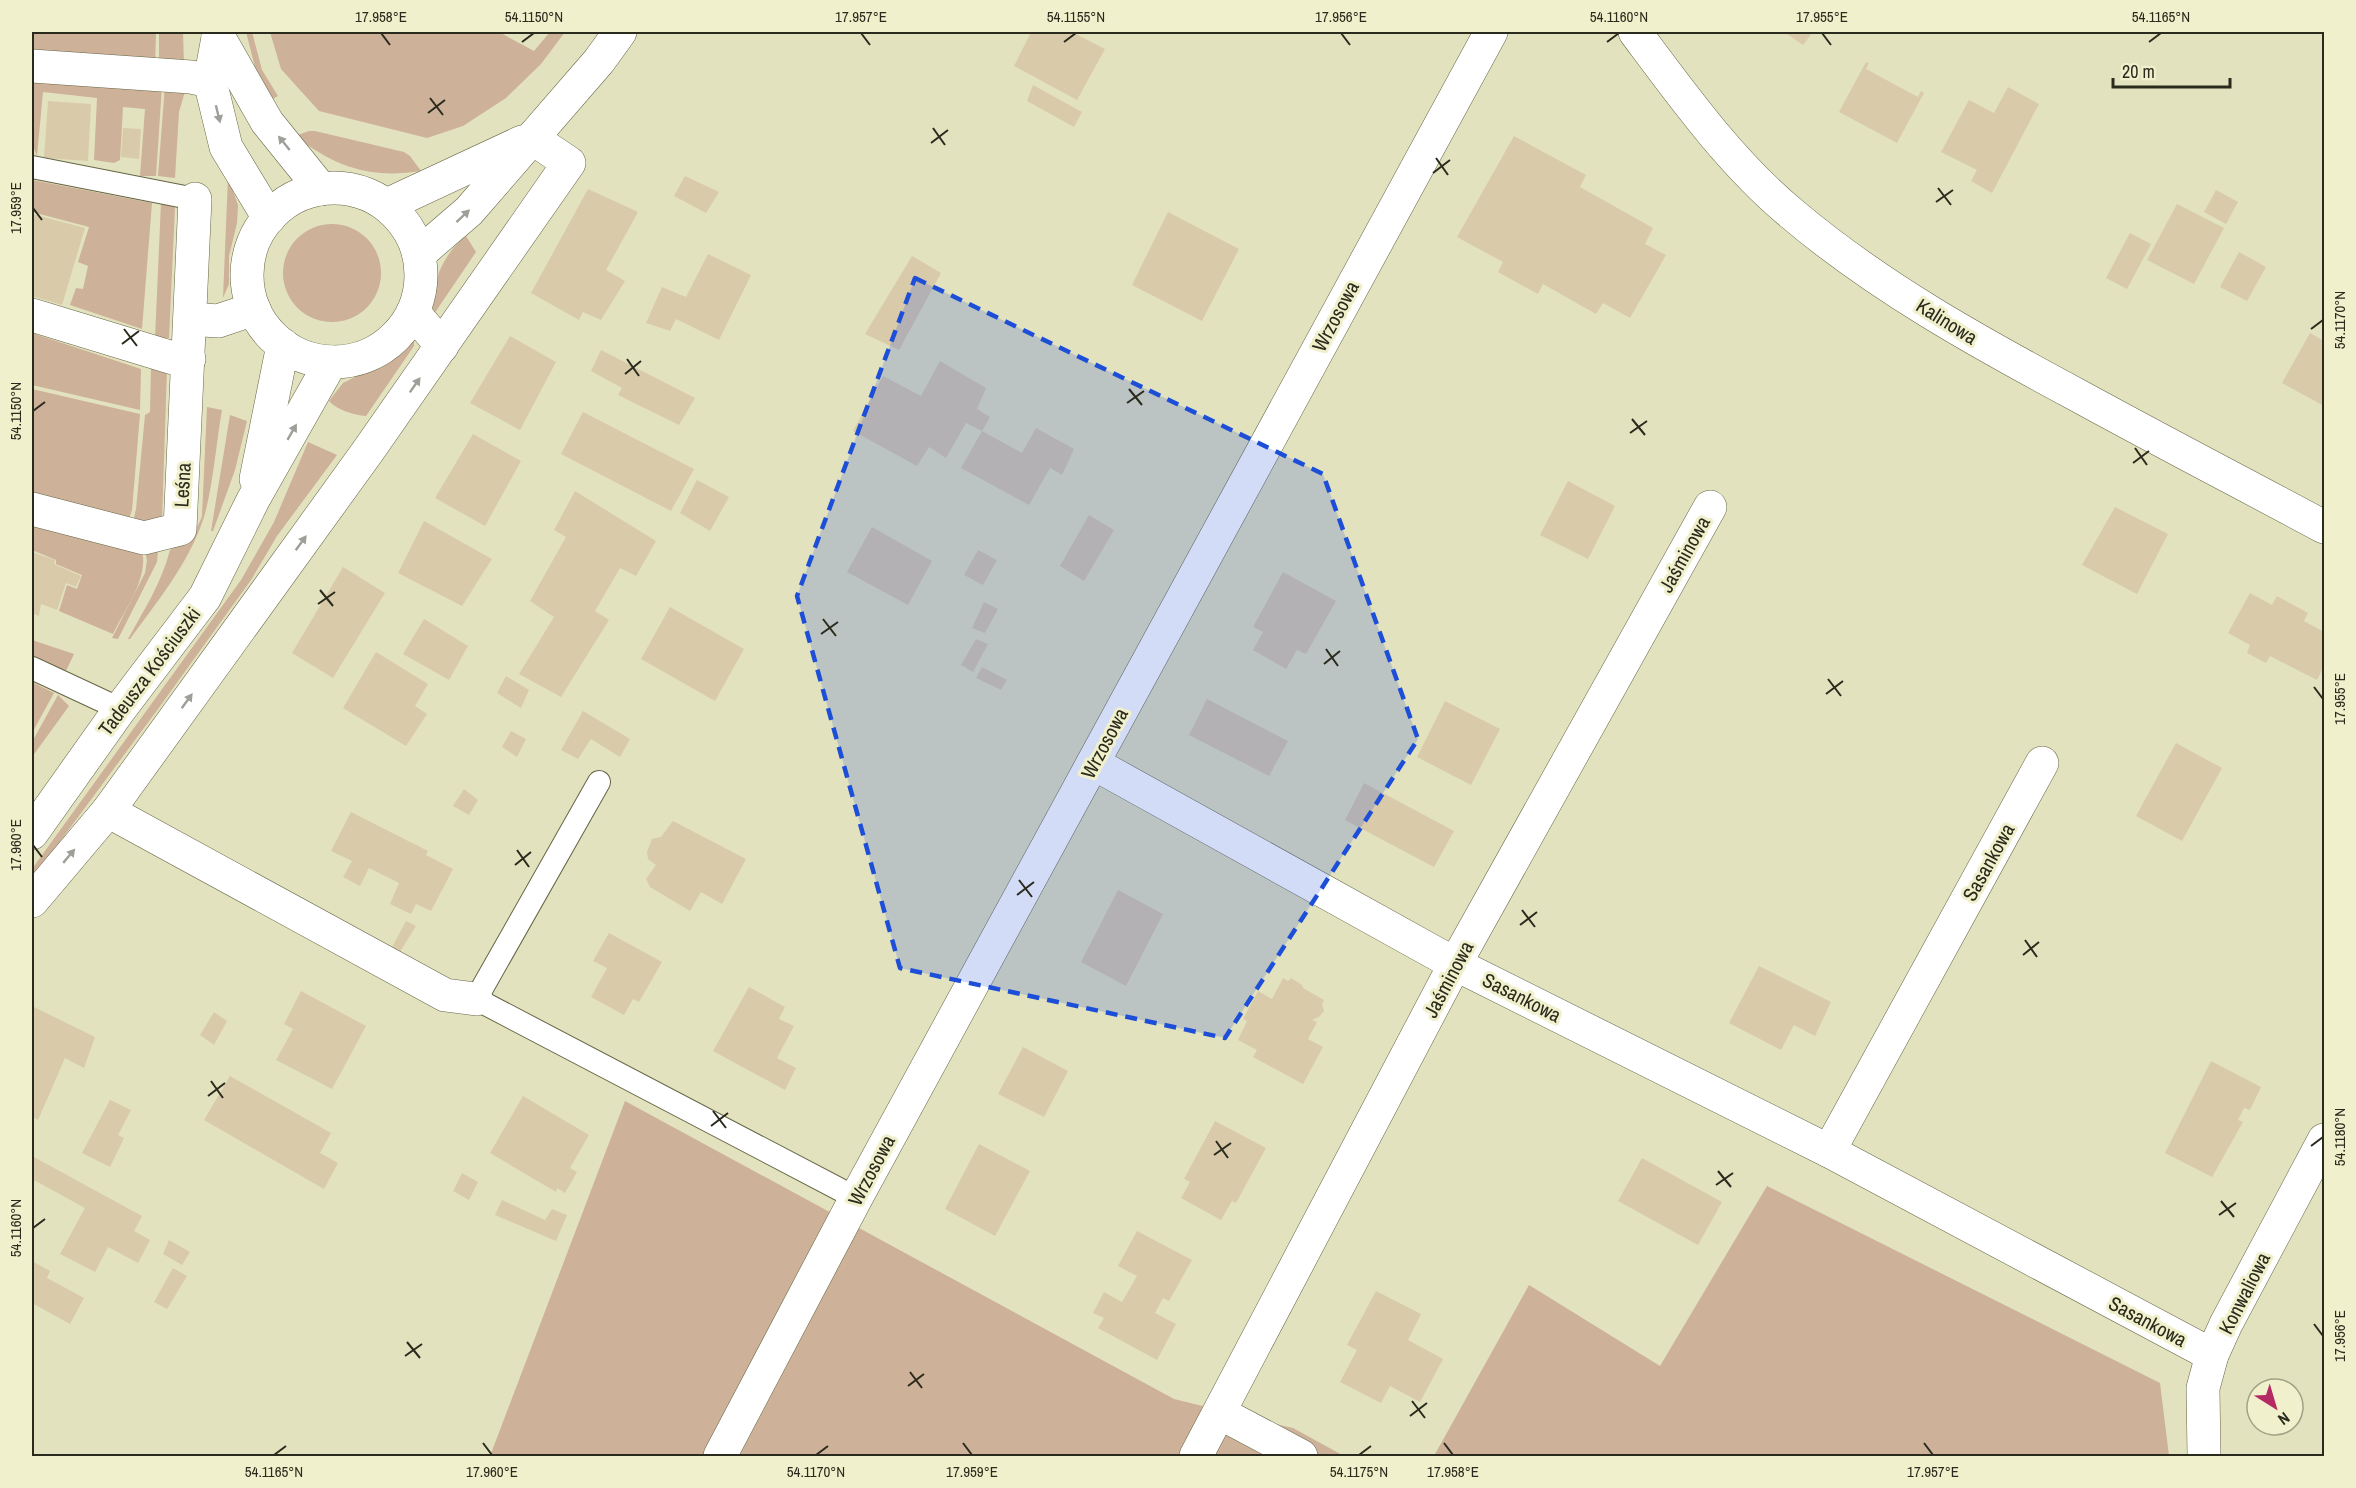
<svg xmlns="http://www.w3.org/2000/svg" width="2356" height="1488" viewBox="0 0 2356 1488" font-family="'Archivo Narrow',sans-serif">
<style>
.green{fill:#cdb198}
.building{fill:#d9caaa}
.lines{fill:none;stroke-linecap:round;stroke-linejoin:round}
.lane-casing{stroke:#666546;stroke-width:24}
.street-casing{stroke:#666546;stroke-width:34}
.secondary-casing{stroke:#666546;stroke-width:34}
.lane{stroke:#fff;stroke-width:22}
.street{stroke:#fff;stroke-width:33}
.secondary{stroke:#fff;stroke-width:33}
.oneway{fill:#9f9f99}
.marked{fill:#1d4ed8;fill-opacity:0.2;stroke:#1d4ed8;stroke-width:4.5;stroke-dasharray:12 8;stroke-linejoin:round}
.ticks{fill:none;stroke:#2a2a1d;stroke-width:2}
.labels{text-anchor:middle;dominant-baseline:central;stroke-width:6;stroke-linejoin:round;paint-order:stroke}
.street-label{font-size:20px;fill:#2a2a1d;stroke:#f0f0cc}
.neatline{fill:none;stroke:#2a2a1d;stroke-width:2}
.ticks-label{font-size:15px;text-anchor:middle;fill:#2a2a1d}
</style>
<rect width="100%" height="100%" fill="#e3e2bf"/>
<g class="green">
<polygon points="32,32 156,32 155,67 32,59"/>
<polygon points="159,32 183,32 184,66 159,66"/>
<polygon points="246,32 252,32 262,70 278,96 269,101 255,67"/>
<polygon points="270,32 499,32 534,51 550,32 565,32 541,64 506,98 463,126 427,138 319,111 281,69"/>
<polygon points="32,76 162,86 156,176 140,176 145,109 123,107 120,160 114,163 94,160 97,98 43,92 37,156 32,144 33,125 32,124"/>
<polygon points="165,85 186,88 179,112 175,178 158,176"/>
<path d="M309 131H315L404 152 410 156 421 171C369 179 336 167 295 136Z"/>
<polygon points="228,177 238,205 237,223 229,256 229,284 223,298"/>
<polygon points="32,180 152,203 142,329 70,305 76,288 83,289 88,266 78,262 89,227 32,212"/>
<polygon points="161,203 175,207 169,338 155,338"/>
<circle cx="332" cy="273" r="49"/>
<path d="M466 236 476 252 434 314C428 288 444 252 466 236Z"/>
<polygon points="32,333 141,369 140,410 32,385"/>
<path d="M414 335V346L366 416C354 415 337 410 329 401L343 383 393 358Z"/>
<polygon points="151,367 167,369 162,521 132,526 136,509 145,415 150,412"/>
<polygon points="32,389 140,414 132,510 128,522 32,493"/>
<path d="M207 407 222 410C216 443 213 489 203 520 188 564 157 602 130 639H128C144 610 162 582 170 550 185 541 196 534 202 516Z"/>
<polygon points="230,415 247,421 235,470 213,531 211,531"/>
<polygon points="308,442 337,455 277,536 251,580 158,709 33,878 32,869 241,580 274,522"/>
<path d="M32 521 142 550C149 578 125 609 113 634L59 611 67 585 77 589 82 575 56 564V560L32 550Z"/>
<polygon points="144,548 158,551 157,562 118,639 112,638 145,573 147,560"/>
<polygon points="32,640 74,654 64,675 32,661"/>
<polygon points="32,682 54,693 32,733"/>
<polygon points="58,695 69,706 32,757 32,742"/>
<polygon points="625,1101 1174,1399 1293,1428 1344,1456 490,1456"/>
<polygon points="1767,1186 2160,1383 2169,1456 1434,1456 1529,1285 1660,1366"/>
</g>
<g class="building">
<polygon points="1031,32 1072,32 1105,49 1077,100 1014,66"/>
<polygon points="1784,32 1813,32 1803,45"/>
<polygon points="1866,62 1869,63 1866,69 1918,97 1921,91 1924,93 1897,143 1839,112"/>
<polygon points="1033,85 1082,112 1074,127 1027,101"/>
<polygon points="2008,87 2039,104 1992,193 1971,181 1977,170 1941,152 1969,100 1994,113"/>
<polygon points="48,101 91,104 88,161 44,158"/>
<polygon points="123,128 141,129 139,159 121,157"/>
<polygon points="1514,136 1586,175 1580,187 1653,228 1645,244 1666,255 1630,318 1603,303 1596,314 1543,284 1538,294 1498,272 1503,262 1457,237"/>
<polygon points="685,176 719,192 706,213 674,196"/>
<polygon points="588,189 638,212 606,270 625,281 601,320 583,312 579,320 531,293"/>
<polygon points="2216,190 2238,202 2226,224 2204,212"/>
<polygon points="2177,204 2224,228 2194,284 2147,260"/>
<polygon points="1168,212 1239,249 1202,321 1132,285"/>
<polygon points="32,214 85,228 62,305 32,296"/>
<polygon points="2130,233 2151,244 2127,289 2106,278"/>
<polygon points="2239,252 2266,267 2247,301 2220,287"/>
<polygon points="708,254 751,275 719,340 676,319 670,331 646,323 662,287 686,297"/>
<polygon points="912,256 941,273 899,350 865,334"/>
<polygon points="2310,333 2324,341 2324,406 2282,383"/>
<polygon points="510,336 556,362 520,430 470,403"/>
<polygon points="601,350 695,398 679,425 618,395 622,388 591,371"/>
<polygon points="940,361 986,388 977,409 990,417 982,431 966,423 946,458 929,447 917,466 853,431 883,376 921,396"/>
<polygon points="583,412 694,469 671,511 561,454"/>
<polygon points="1036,428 1074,449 1062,475 1050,468 1029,505 961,468 982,431 1022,453"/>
<polygon points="473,434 521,461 485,526 435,498"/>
<polygon points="697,480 729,497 710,531 680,513"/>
<polygon points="1568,481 1615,506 1588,559 1540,535"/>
<polygon points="575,491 656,541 636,576 620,568 595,611 609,620 561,697 519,674 554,617 530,601 566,537 554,530"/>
<polygon points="2115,507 2168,534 2137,594 2082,565"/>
<polygon points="1089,515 1114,530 1084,581 1060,566"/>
<polygon points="424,521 492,559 462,606 398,573"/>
<polygon points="872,527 932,561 908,605 847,572"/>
<polygon points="978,550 997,560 983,585 964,575"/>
<polygon points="32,552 55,560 54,564 81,576 76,587 66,583 57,610 41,604 39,616 32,613"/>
<polygon points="343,567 385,593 333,678 292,653"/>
<polygon points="1283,572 1336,601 1306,654 1297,650 1286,669 1253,650 1263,632 1253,627"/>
<polygon points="2250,593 2272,605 2277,596 2308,613 2304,621 2324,632 2324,666 2317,680 2270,656 2266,663 2247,653 2250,645 2228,633"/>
<polygon points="984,602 998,609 985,633 972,628"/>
<polygon points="670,607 744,649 715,701 641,659"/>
<polygon points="424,619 468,646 449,680 403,654"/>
<polygon points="976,639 988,644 973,672 961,665"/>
<polygon points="376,652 428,684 415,706 427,714 406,746 343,708"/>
<polygon points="982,667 1007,680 1001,690 976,678"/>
<polygon points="506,676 529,690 521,708 497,693"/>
<polygon points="1207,699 1288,741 1269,776 1189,735"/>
<polygon points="1445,701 1500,729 1471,785 1417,757"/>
<polygon points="583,711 630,739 620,757 591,739 578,759 561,750"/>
<polygon points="511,731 526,739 517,757 502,747"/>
<polygon points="2176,743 2222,768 2182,841 2136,816"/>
<polygon points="1364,783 1454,831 1434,867 1345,820"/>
<polygon points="464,789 478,800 469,815 453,806"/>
<polygon points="351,812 428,851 426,855 453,869 431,911 416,904 411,914 390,904 399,883 369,868 360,886 343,877 352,861 331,851"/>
<polygon points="673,821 746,859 722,904 701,892 690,911 650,887 646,879 656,865 648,859 647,852 652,839 661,837"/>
<polygon points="1118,890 1163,914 1126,986 1081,962"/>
<polygon points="406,921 416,926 398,955 390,951"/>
<polygon points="609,933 662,962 639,1002 633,999 624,1015 591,997 607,968 593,961"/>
<polygon points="1759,966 1831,1002 1815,1036 1794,1025 1781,1050 1729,1023"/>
<polygon points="1283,978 1288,981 1291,978 1302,985 1303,988 1324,1000 1322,1004 1324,1011 1319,1017 1312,1020 1317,1022 1308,1039 1323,1047 1303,1084 1253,1057 1257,1050 1238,1040 1247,1021 1243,1019 1258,991 1272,999"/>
<polygon points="749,987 785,1007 779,1019 794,1026 777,1058 796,1068 785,1090 713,1051"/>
<polygon points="301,991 366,1026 332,1089 276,1060 293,1029 284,1024"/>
<polygon points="32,1006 95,1037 84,1068 65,1058 38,1120 32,1117"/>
<polygon points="214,1012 227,1021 214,1045 200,1035"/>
<polygon points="1023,1047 1068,1071 1044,1117 998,1094"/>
<polygon points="2211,1061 2261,1087 2250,1110 2244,1108 2238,1120 2243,1122 2212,1177 2165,1153"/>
<polygon points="230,1076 331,1133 320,1153 338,1163 324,1189 204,1120"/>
<polygon points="523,1096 589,1135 570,1168 577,1172 565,1193 557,1188 556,1192 490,1153"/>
<polygon points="110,1100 131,1110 118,1135 124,1138 110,1167 82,1153"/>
<polygon points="1215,1121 1266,1148 1236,1203 1232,1201 1221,1220 1181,1198 1190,1182 1184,1179"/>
<polygon points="979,1144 1030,1171 995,1236 945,1209"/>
<polygon points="32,1156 142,1216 134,1231 150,1240 138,1263 108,1247 95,1272 60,1254 85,1208 32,1179"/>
<polygon points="1642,1158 1722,1202 1698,1245 1618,1201"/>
<polygon points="462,1173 478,1182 469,1200 453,1191"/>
<polygon points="502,1200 545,1220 552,1209 567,1215 556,1241 495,1215"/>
<polygon points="1137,1231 1192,1260 1169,1301 1163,1298 1155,1313 1176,1324 1157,1360 1098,1328 1104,1318 1093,1313 1104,1292 1122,1302 1137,1276 1118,1266"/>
<polygon points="169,1240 190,1252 182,1265 163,1254"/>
<polygon points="32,1261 50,1271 47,1278 84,1298 70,1324 32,1303"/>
<polygon points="173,1268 187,1276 167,1309 154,1302"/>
<polygon points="1376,1291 1421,1314 1408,1340 1443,1359 1420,1402 1390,1386 1381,1403 1340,1382 1357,1350 1347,1345"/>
</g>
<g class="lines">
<defs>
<g id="lane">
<polyline points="32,167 195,199"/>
<polyline points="32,668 120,709"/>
<polyline points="599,782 476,999 856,1198"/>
</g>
<g id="street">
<path d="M1635 32C1682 95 1730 162 1791 213 1877 286 1978 342 2077 395 2159 440 2242 483 2324 527"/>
<polyline points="32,66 191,77 210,81"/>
<polyline points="413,312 442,346"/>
<polyline points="32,315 173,358 189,359"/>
<polyline points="190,319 218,321 254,309"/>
<polyline points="32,509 144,538 180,529 195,199"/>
<polyline points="1093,763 1455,964 1829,1151 2212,1355"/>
<polyline points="108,811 445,995 476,999"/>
<polyline points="32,901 108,811 368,451 569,163 532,138"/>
<polyline points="1829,1151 2042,763"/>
<polyline points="1220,1413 1301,1456"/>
<polyline points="720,1456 856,1198 1491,32"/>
<polyline points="1196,1456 1455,964 1710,507"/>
<polyline points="2204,1456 2203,1388 2212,1355 2226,1324 2324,1140"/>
</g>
<g id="secondary">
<polyline points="219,32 210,81 226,147 269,218"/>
<polyline points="218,36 267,122 321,189"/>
<circle cx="334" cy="275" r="87"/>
<polyline points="387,205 522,142"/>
<polyline points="419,254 469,211 599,61 620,32"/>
<polyline points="256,479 283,345"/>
<polyline points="32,833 120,709 205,597 253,500 331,362"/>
</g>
</defs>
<use href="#lane" class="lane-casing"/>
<use href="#street" class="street-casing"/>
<use href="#secondary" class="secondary-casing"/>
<use href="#lane" class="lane"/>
<use href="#street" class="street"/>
<use href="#secondary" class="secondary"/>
</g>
<defs><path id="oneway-solid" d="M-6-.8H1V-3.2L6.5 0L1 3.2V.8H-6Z" transform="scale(1.5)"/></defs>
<g class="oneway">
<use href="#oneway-solid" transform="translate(218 114) rotate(76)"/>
<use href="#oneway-solid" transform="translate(284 143) rotate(-129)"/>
<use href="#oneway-solid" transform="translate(463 216) rotate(-43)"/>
<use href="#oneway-solid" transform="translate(415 385) rotate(-55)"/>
<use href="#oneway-solid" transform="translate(292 432) rotate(-60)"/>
<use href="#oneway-solid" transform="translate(301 543) rotate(-54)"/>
<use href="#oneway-solid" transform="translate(187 701) rotate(-54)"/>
<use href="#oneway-solid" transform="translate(69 856) rotate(-50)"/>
</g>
<path class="marked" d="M915 278 1323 474 1418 739 1225 1038 900 968 797 596Z"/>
<path class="ticks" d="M381 33 390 45M861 33 870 45M1341 33 1350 45M1822 33 1831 45M522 42 534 33M1064 42 1076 33M1607 42 1619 33M2149 42 2161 33M430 98 443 115M428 113 445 100M933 128 945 145M931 143 948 130M1436 158 1448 175M1433 173 1450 160M1938 188 1951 205M1936 202 1953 190M33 208 42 220M124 329 137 346M2311 329 2323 320M122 344 139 331M627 359 639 376M625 374 641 361M1129 389 1142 405M1127 403 1144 391M33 411 45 402M1632 419 1645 435M1630 433 1647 421M2135 448 2147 465M2133 463 2149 451M320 590 333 606M318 604 335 592M823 619 836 636M821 634 838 622M1326 649 1338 666M1324 664 1340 651M1828 679 1841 696M2314 687 2323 699M1826 694 1843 681M33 845 42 857M517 850 529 867M515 865 531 852M1019 880 1032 897M1017 895 1034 882M1522 910 1535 927M1520 925 1537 912M2025 940 2037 957M2023 955 2039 942M211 1081 223 1098M208 1096 225 1083M713 1111 726 1128M711 1126 728 1113M1216 1141 1228 1158M2311 1146 2323 1137M1214 1155 1231 1143M1718 1171 1731 1187M1716 1185 1733 1173M2221 1201 2234 1217M2219 1215 2236 1203M33 1228 45 1219M2314 1324 2323 1336M407 1342 420 1358M405 1356 422 1344M910 1372 922 1388M908 1386 924 1374M1412 1401 1425 1418M1410 1416 1427 1403M483 1443 492 1455M963 1443 972 1455M1444 1443 1453 1455M1924 1443 1933 1455M274 1455 286 1446M816 1455 828 1446M1359 1455 1371 1446"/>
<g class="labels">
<g class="street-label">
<text transform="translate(1335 316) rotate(-62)">Wrzosowa</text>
<text transform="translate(1947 321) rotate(32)">Kalinowa</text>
<text transform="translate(182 485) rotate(-87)">Leśna</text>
<text transform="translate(1684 554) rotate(-61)">Jaśminowa</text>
<text transform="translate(149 671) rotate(-53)">Tadeusza Kościuszki</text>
<text transform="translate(1104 743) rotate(-62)">Wrzosowa</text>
<text transform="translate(1988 862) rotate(-61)">Sasankowa</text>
<text transform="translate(1448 979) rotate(-62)">Jaśminowa</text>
<text transform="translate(1522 997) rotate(27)">Sasankowa</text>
<text transform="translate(871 1170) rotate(-62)">Wrzosowa</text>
<text transform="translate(2244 1293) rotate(-63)">Konwaliowa</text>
<text transform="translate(2148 1321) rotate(28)">Sasankowa</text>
</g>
</g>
<rect width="2356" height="1488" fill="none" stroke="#f0f0cc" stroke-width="66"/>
<g transform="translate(2275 1407) rotate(143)"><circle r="28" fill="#f0f0cc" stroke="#a1a186" stroke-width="1.5"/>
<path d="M0-4.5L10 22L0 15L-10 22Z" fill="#b52a63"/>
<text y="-9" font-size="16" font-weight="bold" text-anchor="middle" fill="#2a2a1d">N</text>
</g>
<path d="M2113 78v9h117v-9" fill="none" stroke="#2a2a1d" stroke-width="3"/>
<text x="2122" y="78" font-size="18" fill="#2a2a1d" stroke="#f0f0cc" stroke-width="4.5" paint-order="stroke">20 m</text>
<rect x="33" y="33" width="2290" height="1422" class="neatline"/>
<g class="ticks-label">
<text x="381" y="22">17.958°E</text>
<text x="534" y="22">54.1150°N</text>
<text x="861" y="22">17.957°E</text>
<text x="1076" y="22">54.1155°N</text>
<text x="1341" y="22">17.956°E</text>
<text x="1619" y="22">54.1160°N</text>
<text x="1822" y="22">17.955°E</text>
<text x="2161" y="22">54.1165°N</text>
<text transform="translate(16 208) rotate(-90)" y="5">17.959°E</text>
<text transform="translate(2340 320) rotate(-90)" y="5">54.1170°N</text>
<text transform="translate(16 411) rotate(-90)" y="5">54.1150°N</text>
<text transform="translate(2340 699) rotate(-90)" y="5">17.955°E</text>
<text transform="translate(16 845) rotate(-90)" y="5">17.960°E</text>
<text transform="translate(2340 1137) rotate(-90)" y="5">54.1180°N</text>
<text transform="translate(16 1228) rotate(-90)" y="5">54.1160°N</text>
<text transform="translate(2340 1336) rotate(-90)" y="5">17.956°E</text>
<text x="274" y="1477">54.1165°N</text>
<text x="492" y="1477">17.960°E</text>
<text x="816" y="1477">54.1170°N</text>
<text x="972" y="1477">17.959°E</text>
<text x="1359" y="1477">54.1175°N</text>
<text x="1453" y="1477">17.958°E</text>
<text x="1933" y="1477">17.957°E</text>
</g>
</svg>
